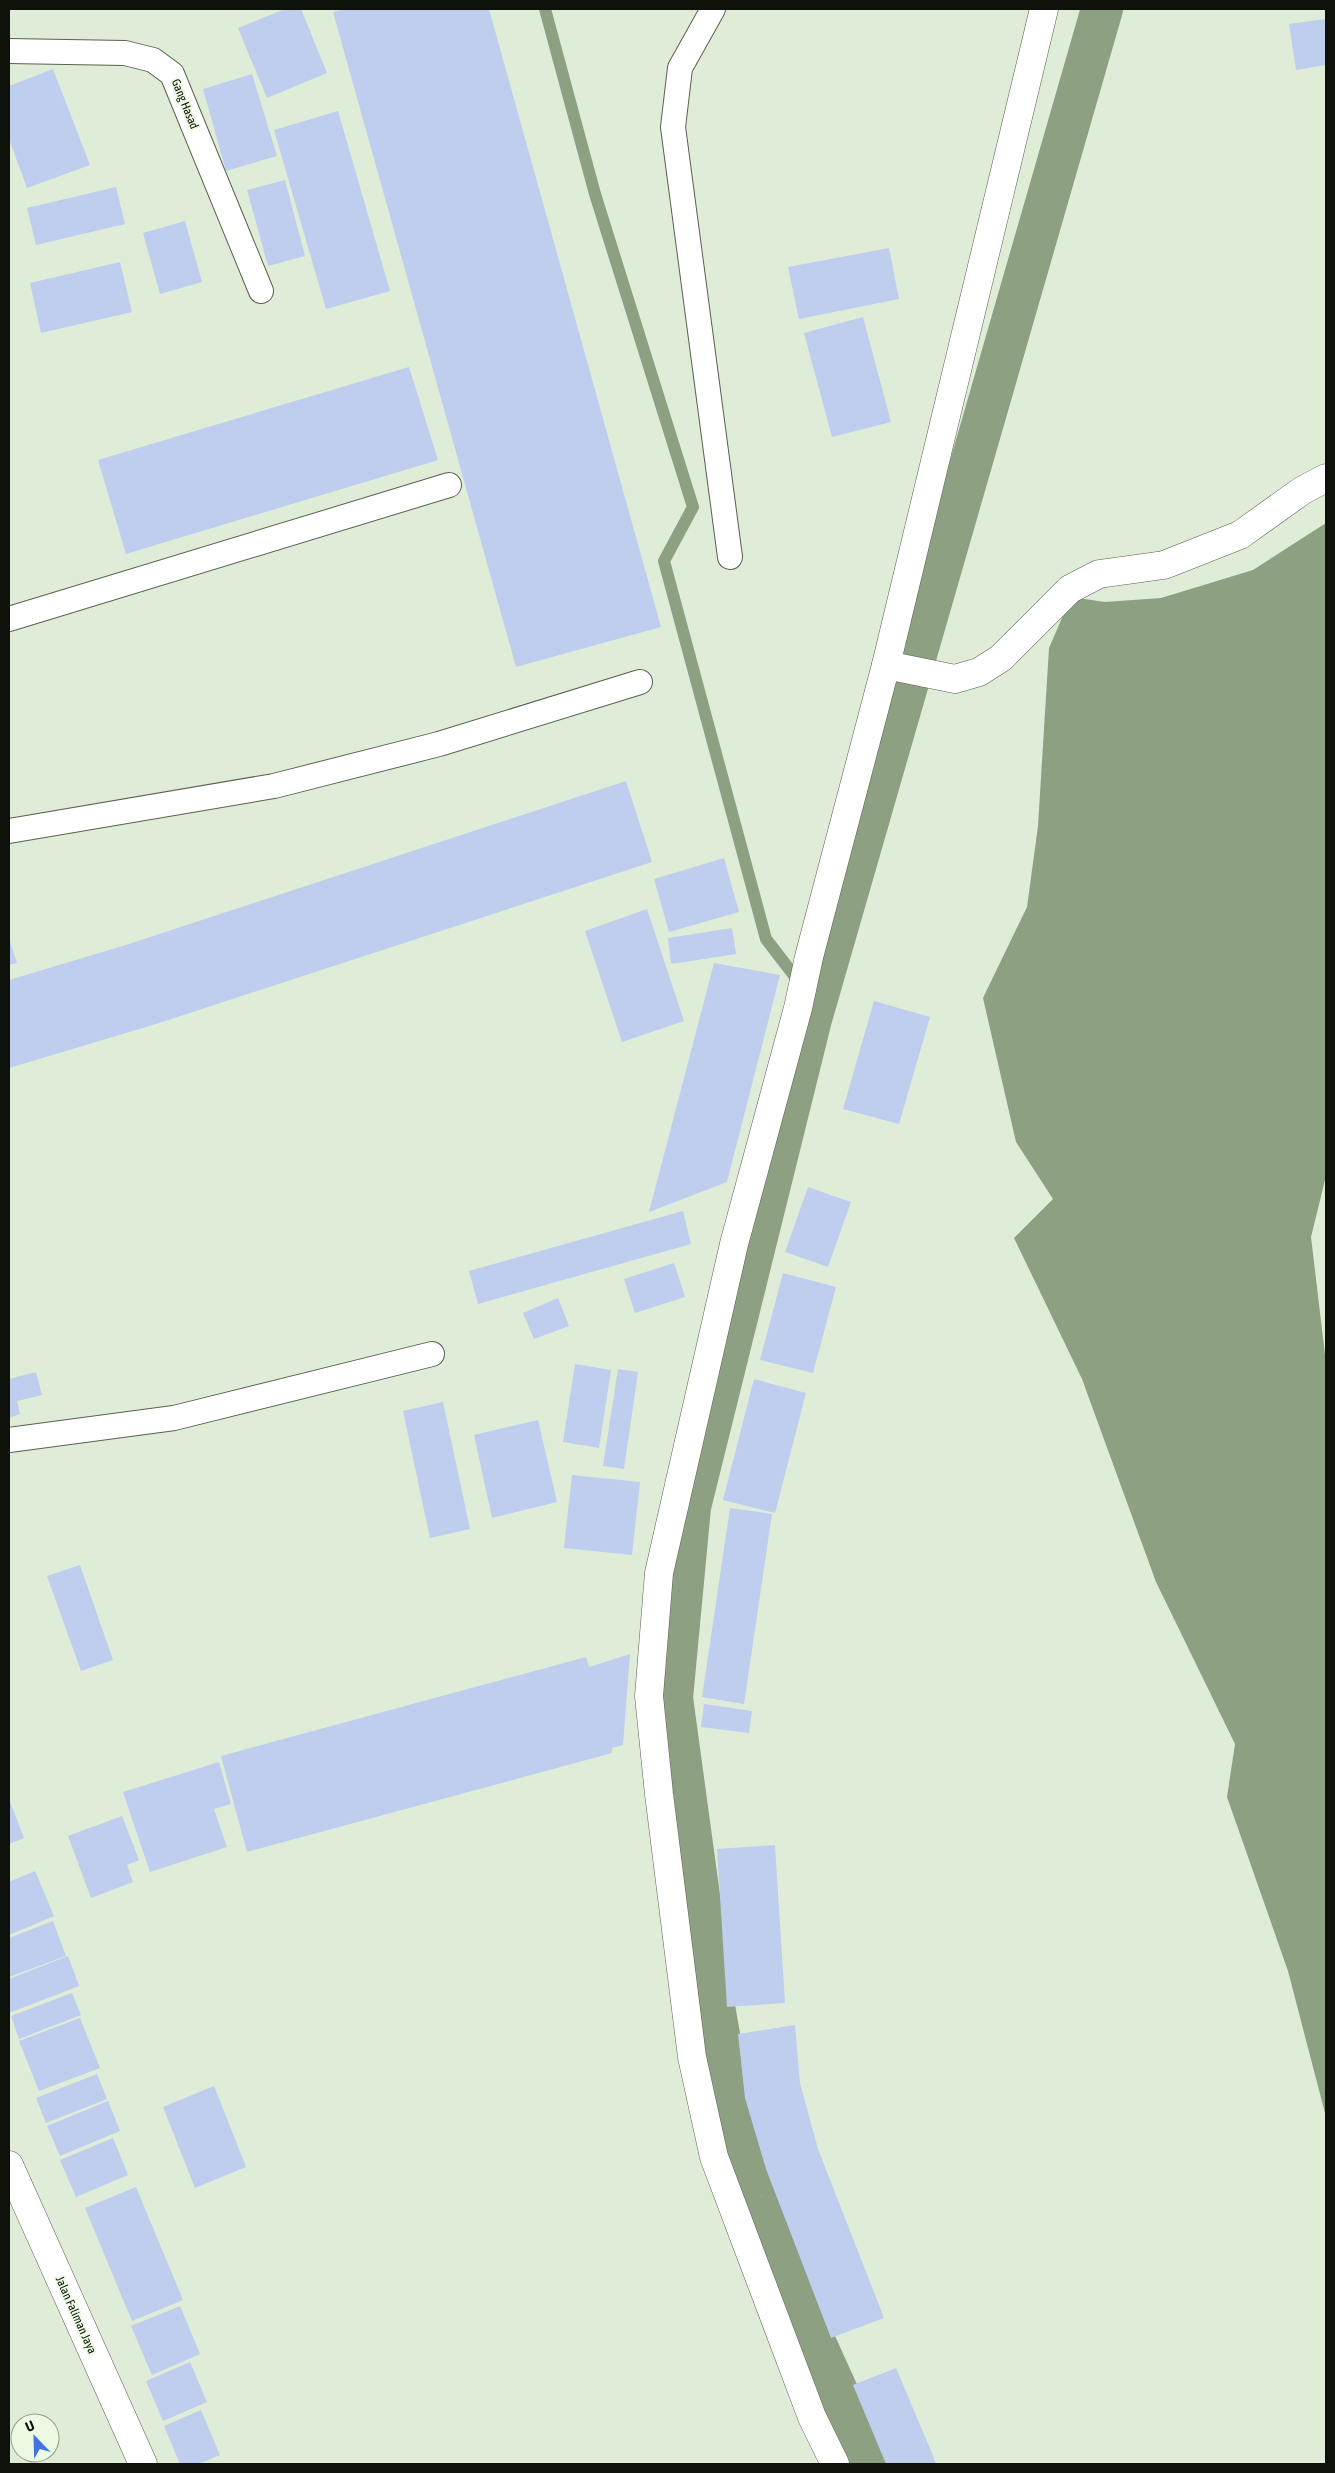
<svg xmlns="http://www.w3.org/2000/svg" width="1335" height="2473" viewBox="0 0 1335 2473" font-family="'Asap Condensed',sans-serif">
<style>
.water{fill:#8da081}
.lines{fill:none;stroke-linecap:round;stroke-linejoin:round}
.stream{stroke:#8da081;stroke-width:12}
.canal{stroke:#8da081;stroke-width:42}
.building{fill:#bfceee}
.lane-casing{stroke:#57624f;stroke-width:26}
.street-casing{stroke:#57624f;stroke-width:29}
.secondary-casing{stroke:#57624f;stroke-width:29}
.lane{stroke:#fff;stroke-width:24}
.street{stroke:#fff;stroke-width:28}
.secondary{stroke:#fff;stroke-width:28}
.labels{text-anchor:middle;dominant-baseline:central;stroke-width:4;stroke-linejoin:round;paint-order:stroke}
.street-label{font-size:12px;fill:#0d110a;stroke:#ecfae4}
</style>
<rect width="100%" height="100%" fill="#dfecd7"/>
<polygon class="water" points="1326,523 1326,1176 1311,1237 1326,1363 1326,2117 1288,1971 1227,1797 1235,1744 1156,1582 1082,1379 1014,1238 1053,1199 1016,1142 983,998 1027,907 1038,826 1049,648 1071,597 1105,602 1161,598 1253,570"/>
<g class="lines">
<polyline class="stream" points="545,9 595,194 693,507 664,561 766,939 803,987 811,1019"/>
<polyline class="canal" points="870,2464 802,2314 761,2196 729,2093 714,2006 672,1698 690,1507 811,1019 1102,9"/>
</g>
<g class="building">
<polygon points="285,9 301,9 327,73 267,98 238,28"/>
<polygon points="345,9 489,9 661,627 516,667 333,12"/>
<polygon points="1326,19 1326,65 1296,70 1289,24"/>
<polygon points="53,69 90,165 27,188 9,139 9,86"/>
<polygon points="252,74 277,156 226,171 203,89"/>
<polygon points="338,111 390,291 326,309 274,130"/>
<polygon points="285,180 305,256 268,266 247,190"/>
<polygon points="116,187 125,224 36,245 27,208"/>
<polygon points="185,221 202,282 160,294 143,233"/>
<polygon points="889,248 899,299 799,319 788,267"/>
<polygon points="120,262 132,312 41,333 30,283"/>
<polygon points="863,317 891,422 832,437 804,333"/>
<polygon points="409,367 438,460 126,554 98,460"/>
<polygon points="626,781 652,862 156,1024 9,1068 9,980 129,944"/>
<polygon points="724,858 739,912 669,932 654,879"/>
<polygon points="647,909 684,1021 622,1042 585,931"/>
<polygon points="732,928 736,954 671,964 668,938"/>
<polygon points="9,938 17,963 9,965"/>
<polygon points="714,963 780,975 727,1182 649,1212"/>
<polygon points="874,1001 930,1017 899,1124 843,1109"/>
<polygon points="808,1187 851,1202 828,1267 785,1252"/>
<polygon points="683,1211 691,1244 478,1304 469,1271"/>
<polygon points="674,1263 685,1297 635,1313 624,1279"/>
<polygon points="783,1273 836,1287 813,1373 760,1360"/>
<polygon points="558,1298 569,1326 534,1339 523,1313"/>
<polygon points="575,1364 611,1370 599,1448 563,1442"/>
<polygon points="618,1369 638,1372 624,1469 603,1466"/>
<polygon points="36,1372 42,1395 17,1401 20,1414 9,1418 9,1379"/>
<polygon points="754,1379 806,1393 775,1513 723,1500"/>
<polygon points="443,1402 470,1529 430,1538 403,1411"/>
<polygon points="538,1420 557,1502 492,1518 474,1435"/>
<polygon points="572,1475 640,1482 632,1555 564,1548"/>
<polygon points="730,1508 772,1514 744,1704 702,1697"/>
<polygon points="80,1565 113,1660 81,1671 47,1576"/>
<polygon points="630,1654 623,1745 612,1748 612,1753 247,1852 221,1756 586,1657 589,1667"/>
<polygon points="704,1704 752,1711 749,1733 701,1727"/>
<polygon points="219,1762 231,1804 214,1809 227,1847 150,1872 123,1792"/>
<polygon points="9,1799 24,1838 9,1844"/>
<polygon points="122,1816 139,1860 127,1865 133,1882 91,1898 68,1836"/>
<polygon points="775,1845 785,2003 727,2007 717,1849"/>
<polygon points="35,1871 54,1916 9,1935 9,1882"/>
<polygon points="53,1921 66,1956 9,1977 9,1938"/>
<polygon points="68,1956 79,1986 9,2013 9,1979"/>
<polygon points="72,1993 81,2015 19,2039 11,2016"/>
<polygon points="80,2018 100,2068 39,2091 19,2041"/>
<polygon points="795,2025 800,2083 818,2149 884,2318 831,2338 766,2169 745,2098 738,2034"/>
<polygon points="97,2074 107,2099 46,2123 36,2098"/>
<polygon points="214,2086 246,2167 195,2188 163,2107"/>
<polygon points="108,2101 120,2131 60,2156 47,2126"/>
<polygon points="113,2138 128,2175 76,2197 60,2160"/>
<polygon points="136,2187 183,2300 132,2321 85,2208"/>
<polygon points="180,2306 200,2354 152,2375 131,2326"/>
<polygon points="190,2362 207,2402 163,2421 146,2381"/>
<polygon points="896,2368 931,2451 936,2464 886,2464 853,2385"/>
<polygon points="201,2410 220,2455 198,2464 180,2464 164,2426"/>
</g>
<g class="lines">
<defs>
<g id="lane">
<polyline points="713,9 680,68 673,127 730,557"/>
<polyline points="9,51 125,53 153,60 172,74 261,291"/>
<polyline points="9,619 449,485"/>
<polyline points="9,831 274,786 439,744 640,682"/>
<polyline points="9,1440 174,1418 432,1354"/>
</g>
<g id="street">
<polyline points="886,665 955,679 979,672 1001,658 1070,589 1099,574 1164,565 1240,535 1303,490 1326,478"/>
<polyline points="835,2464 812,2417 714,2157 692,2057 659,1794 649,1696 659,1573 734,1244 798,1008 809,957 886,665 1044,9"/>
</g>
<polyline id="secondary" points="9,2165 143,2464"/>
</defs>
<use href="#lane" class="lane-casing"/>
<use href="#street" class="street-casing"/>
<use href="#secondary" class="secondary-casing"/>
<use href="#lane" class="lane"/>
<use href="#street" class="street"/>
<use href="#secondary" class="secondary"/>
</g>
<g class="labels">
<g class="street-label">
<text transform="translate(185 104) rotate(68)">Gang Hasad</text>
<text transform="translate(76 2315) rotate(66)">Jalan Faliman Jaya</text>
</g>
</g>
<rect width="1335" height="2473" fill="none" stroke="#0d110a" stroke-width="20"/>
<g transform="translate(35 2438) rotate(337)"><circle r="24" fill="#ecfae4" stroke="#939d8d"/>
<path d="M0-4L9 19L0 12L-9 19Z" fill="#4372e3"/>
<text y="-8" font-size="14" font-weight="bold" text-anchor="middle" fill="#0d110a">U</text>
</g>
</svg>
